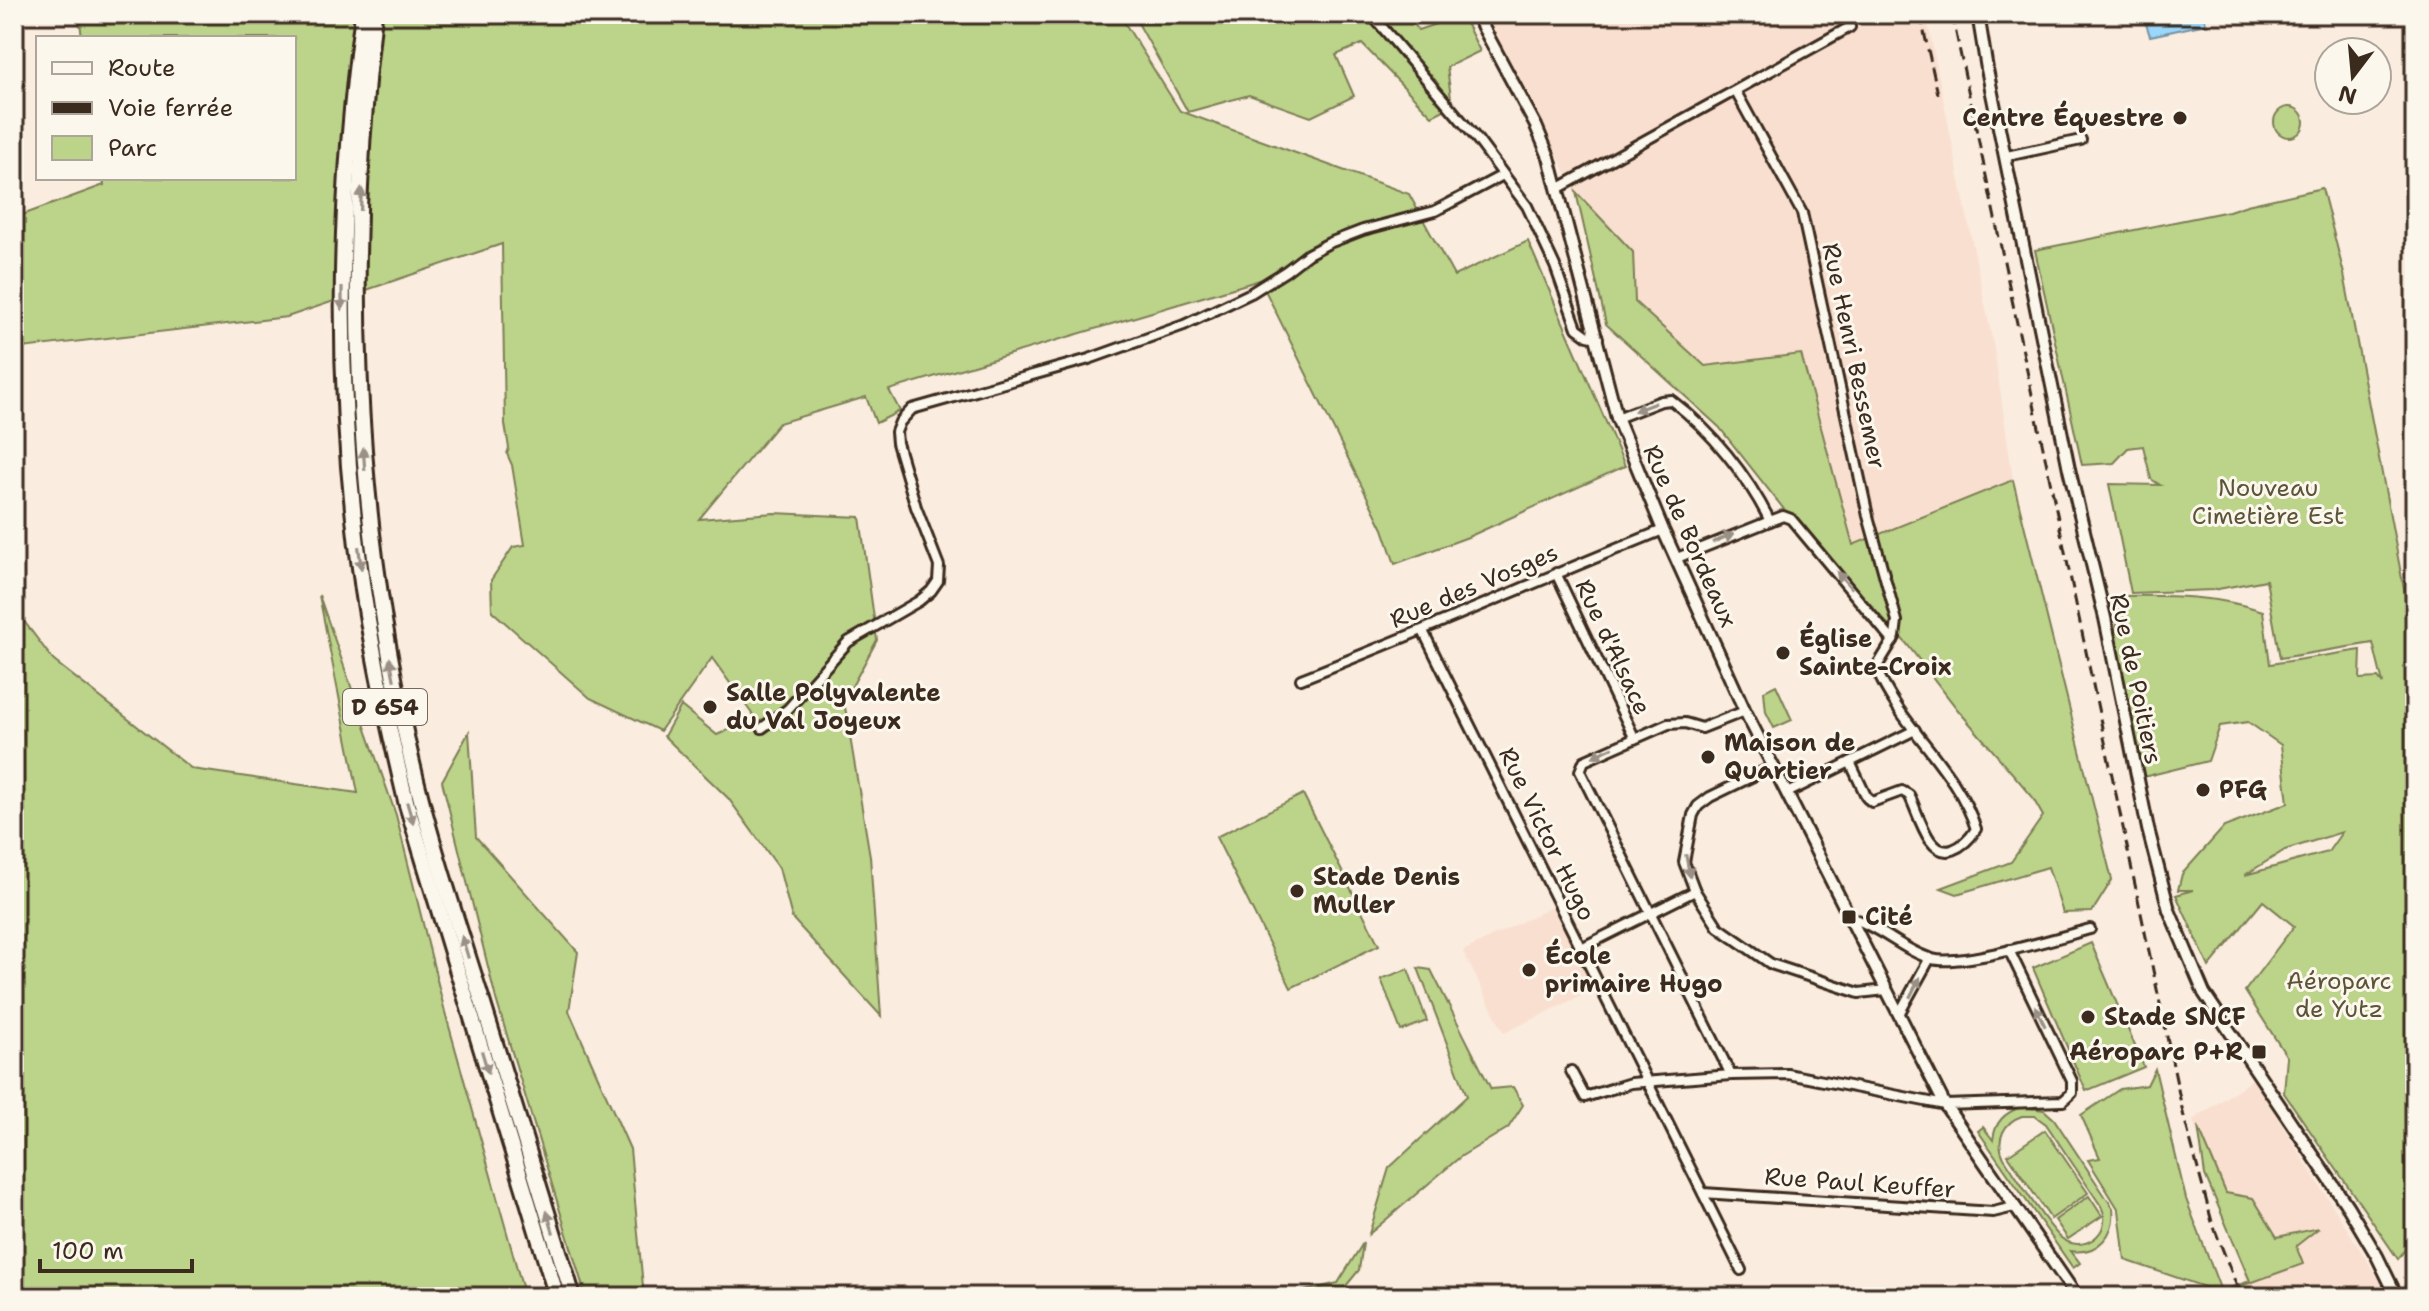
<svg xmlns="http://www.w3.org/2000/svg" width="2429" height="1311" viewBox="0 0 2429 1311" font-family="'Shantell Sans',sans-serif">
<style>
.built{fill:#f9dfcf}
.green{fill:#bcd38a;stroke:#7c7e54;stroke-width:2;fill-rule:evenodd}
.water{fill:#9ad7fb;stroke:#7492a3;stroke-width:2}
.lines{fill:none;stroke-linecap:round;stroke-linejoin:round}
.minor-casing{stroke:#3b2a1e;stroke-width:14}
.tertiary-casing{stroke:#3b2a1e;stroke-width:16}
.trunk-casing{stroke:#3b2a1e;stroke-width:20}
.minor{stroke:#fbf7ec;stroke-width:8}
.tertiary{stroke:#fbf7ec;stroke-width:10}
.trunk{stroke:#fbf7ec;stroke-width:14}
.rail{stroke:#3b2a1e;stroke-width:3;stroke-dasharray:12 6;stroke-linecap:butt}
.oneway{fill:#9b9085}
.poi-dot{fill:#3b2a1e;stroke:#fbf7ec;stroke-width:3}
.labels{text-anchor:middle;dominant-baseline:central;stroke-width:6;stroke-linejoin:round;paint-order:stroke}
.shield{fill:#fbf7ec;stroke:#75685c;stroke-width:2}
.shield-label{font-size:22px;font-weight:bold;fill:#3b2a1e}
.poi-label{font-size:24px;font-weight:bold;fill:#3b2a1e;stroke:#fbf7ec;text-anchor:start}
.street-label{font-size:24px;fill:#3b2a1e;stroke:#fbf7ec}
.park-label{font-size:24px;fill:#5b5439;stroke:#fbf7ec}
</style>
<rect width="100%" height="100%" fill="#faecdf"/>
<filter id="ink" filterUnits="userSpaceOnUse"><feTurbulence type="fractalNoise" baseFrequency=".0125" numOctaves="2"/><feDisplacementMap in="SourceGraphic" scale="16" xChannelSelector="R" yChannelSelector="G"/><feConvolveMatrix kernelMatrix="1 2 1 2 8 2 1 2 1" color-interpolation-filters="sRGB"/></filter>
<g filter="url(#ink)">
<g class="built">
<polygon points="1485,14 1926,14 1994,349 2013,480 1853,546 1801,354 1705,366 1635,302 1633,252 1576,192"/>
<polygon points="1553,906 1595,989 1504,1033 1463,951"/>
<polygon points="2253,1079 2383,1286 2388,1297 2252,1297 2193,1120"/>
</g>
<g class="green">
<polygon points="79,14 1119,14 1180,111 1409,194 1454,276 1528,241 1625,466 1468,537 1395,564 1383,529 1260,280 889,390 900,411 876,423 866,397 779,423 699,519 774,513 860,517 877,640 844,701 870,856 881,1016 792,918 779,868 728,798 664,736 681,706 717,735 755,718 712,658 660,731 590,698 492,611 491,580 513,547 525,545 512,465 507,454 509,448 505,424 502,244 287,317 14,349 14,218 104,185 103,178 294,178 294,38 82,38"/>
<polygon points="1133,14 1408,14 1418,30 1462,15 1480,51 1447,67 1452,106 1432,116 1362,44 1336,55 1354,96 1311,117 1249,95 1188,112"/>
<circle cx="2289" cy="122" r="15"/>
<path d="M2322 188 2344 274 2407 605 2415 616V1236L2398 1259 2284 1093 2287 1057 2245 991 2294 926 2263 901 2209 967 2176 895 2193 890H2178L2182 874 2224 827 2288 803 2281 745 2248 722 2220 726 2208 761 2139 778 2112 650 2122 596C2170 595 2218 596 2263 611L2270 664 2361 650 2360 679 2378 678 2383 684 2373 643 2280 658 2266 580 2213 590 2131 593 2109 484 2160 485 2151 479 2143 446 2128 448 2114 463 2082 465 2035 250 2229 211 2247 205ZM2342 832 2328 852 2245 875 2285 850Z"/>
<polygon points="1576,192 1633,252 1635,302 1705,366 1801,354 1853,545 2013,480 2112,880 2092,912 2063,913 2048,867 1957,894 1941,888 2011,862 2043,816 2031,795 1958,710 1906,643 1813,546 1719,427 1606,324"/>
<polygon points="319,595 396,815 445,1012 525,1297 14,1297 14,608 54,661 192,769 358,793"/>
<polygon points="1776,685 1792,720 1774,728 1766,712 1764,691"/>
<polygon points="469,732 476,837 578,952 569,1011 630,1149 644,1297 586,1297 496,999 442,781"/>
<polygon points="1303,794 1379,945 1291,988 1216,837"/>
<polygon points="2091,943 2144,1067 2086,1091 2033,968"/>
<polygon points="1418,968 1431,970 1491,1089 1513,1087 1523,1105 1508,1128 1460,1157 1369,1234 1389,1168 1467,1096"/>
<polygon points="1408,969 1427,1021 1401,1031 1381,979"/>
<polygon points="2155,1069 2186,1199 2221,1291 2250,1281 2205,1175 2198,1126 2226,1193 2253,1198 2277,1237 2319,1228 2296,1246 2303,1264 2222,1293 2125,1260 2119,1210 2088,1160 2100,1158 2081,1115 2120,1089 2147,1085"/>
<path d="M2021 1107 2044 1110 2054 1119 2113 1208C2116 1234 2098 1255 2071 1251L2080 1263 2073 1268 1978 1131 1983 1127 1993 1140C1995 1122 2004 1113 2021 1107ZM2022 1116H2035L2046 1124 2101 1206C2115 1233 2081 1257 2059 1236 2041 1218 2019 1180 2004 1158 1995 1140 2004 1122 2022 1116Z"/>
<polygon points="2045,1130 2088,1193 2051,1219 2008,1155"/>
<polygon points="2089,1196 2102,1216 2068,1239 2055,1220"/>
<polygon points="1363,1243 1359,1270 1337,1297 1279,1297 1338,1283"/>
</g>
<polygon class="water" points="2160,14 2204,14 2206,24 2150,36 2144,18"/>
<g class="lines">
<defs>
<g id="minor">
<polyline points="1371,14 1477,139 1527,206 1555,266 1577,328 1588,336 1598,338"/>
<path d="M1736 92 1802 213 1868 516 1897 621 1895 637 1876 668C1900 727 1957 768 1976 829 1970 839 1963 846 1952 850 1928 858 1918 811 1909 795L1902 791 1872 802 1867 798 1850 762"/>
<polyline points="2007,156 2081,140"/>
<polyline points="1559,188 1850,27"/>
<path d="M1617 418 1661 401 1671 400C1712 431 1747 475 1770 521L1783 516 1791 519 1893 641"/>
<polyline points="1677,558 1770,521"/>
<polyline points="1556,573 1634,737"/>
<polyline points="1423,631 1741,1270"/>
<path d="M1301 679C1423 631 1542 579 1663 530"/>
<polyline points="762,728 788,709 848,642 919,601 931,591 938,581 939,566 916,507 897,443 896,432 900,422 912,409 1089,359 1184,325 1251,293 1286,271 1308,254 1329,243 1363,230 1435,211 1503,175"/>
<polyline points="1774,766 1710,797 1698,806 1693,815 1684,862 1695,891 1718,927 1771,964 1859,993 1886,990"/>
<polyline points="1787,793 1915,730"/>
<path d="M1849 917C1879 926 1904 951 1932 959 1962 967 2056 938 2090 929"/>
<polyline points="1581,948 1695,891"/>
<polyline points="1899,1014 1930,958"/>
<polyline points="1571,1071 1585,1097 1631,1083 1731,1075 1788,1074 1945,1105 2063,1101 2072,1093 2072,1081 2009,950"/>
<polyline points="1731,1075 1580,771 1584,761 1668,724 1685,723 1702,728 1745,711"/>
<polyline points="1703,1193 1993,1212 2014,1207"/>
</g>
<g id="tertiary">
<polyline points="1476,14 1536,126 1549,157 1617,418 1663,530 1745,711 1945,1105 2077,1297"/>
<polyline points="1978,14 1987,69 2069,469 2105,618 2148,829 2169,910 2204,993 2348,1207 2377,1256 2397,1297"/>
</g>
<g id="trunk">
<path d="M363 14C337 205 335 399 363 590 374 662 390 734 407 805L557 1297"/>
<path d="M374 14C345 256 354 503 407 741 426 829 455 915 482 1001 512 1100 543 1198 573 1297"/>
</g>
</defs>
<use href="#minor" class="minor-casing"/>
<use href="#tertiary" class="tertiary-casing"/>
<use href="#trunk" class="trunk-casing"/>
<use href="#minor" class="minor"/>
<use href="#tertiary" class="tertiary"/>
<use href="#trunk" class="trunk"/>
<g class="rail">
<polyline points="1920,14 1938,94"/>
<polyline points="1952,14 2183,1113 2212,1222 2241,1297"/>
</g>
</g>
<defs><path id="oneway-solid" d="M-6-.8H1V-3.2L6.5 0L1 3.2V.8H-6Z" transform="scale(2)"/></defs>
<g class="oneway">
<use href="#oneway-solid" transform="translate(361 199) rotate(-88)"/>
<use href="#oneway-solid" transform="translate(342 299) rotate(90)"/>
<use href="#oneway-solid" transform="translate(1645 407) rotate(159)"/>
<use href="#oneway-solid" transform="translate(364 459) rotate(-94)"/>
<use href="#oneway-solid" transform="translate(1723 538) rotate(-23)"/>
<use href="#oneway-solid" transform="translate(360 558) rotate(83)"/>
<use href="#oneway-solid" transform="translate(1844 580) rotate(-131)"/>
<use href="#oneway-solid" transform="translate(392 669) rotate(-101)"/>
<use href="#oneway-solid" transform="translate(1603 752) rotate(155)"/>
<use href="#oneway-solid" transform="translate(410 813) rotate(74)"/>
<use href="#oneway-solid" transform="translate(1688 866) rotate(79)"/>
<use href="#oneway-solid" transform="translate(465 947) rotate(-107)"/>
<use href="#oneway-solid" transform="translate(1915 987) rotate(-63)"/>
<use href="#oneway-solid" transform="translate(2040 1016) rotate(-116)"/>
<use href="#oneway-solid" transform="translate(485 1062) rotate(73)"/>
<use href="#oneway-solid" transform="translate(550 1222) rotate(-107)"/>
</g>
</g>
<g class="poi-dot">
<circle cx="2180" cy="118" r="8"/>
<circle cx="1783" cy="653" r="8"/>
<circle cx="710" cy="707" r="8"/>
<circle cx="1708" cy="757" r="8"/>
<circle cx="2203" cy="790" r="8"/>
<circle cx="1297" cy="891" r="8"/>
<rect x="1841" y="909" width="16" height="16" rx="4"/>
<circle cx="1529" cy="970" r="8"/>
<circle cx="2088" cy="1017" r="8"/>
<rect x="2251" y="1044" width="16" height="16" rx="4"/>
</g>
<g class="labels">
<rect class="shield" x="343" y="689" width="84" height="36" rx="6"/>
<g class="shield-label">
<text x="385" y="707">D 654</text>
</g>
<g class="poi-label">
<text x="2164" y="118" text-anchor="end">Centre Équestre</text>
<text x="1799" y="639">Église<tspan x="1799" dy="28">Sainte-Croix</tspan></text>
<text x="726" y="693">Salle Polyvalente<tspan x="726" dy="28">du Val Joyeux</tspan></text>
<text x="1724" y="743">Maison de<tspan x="1724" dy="28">Quartier</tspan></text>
<text x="2219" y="790">PFG</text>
<text x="1313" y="877">Stade Denis<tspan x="1313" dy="28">Muller</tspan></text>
<text x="1865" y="917">Cité</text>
<text x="1545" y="956">École<tspan x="1545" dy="28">primaire Hugo</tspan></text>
<text x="2104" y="1017">Stade SNCF</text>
<text x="2243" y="1052" text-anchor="end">Aéroparc P+R</text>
</g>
<g class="street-label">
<text transform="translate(1854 356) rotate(78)">Rue Henri Bessemer</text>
<text transform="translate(1690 536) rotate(66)">Rue de Bordeaux</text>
<text transform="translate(1474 586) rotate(-23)">Rue des Vosges</text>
<text transform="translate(1613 647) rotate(65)">Rue d'Alsace</text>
<text transform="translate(2136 679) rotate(78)">Rue de Poitiers</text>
<text transform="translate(1547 834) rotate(64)">Rue Victor Hugo</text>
<text transform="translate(1860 1183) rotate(4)">Rue Paul Keuffer</text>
</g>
<g class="park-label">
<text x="2268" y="488">Nouveau<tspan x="2268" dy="28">Cimetière Est</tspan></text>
<text x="2339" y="981">Aéroparc<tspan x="2339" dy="28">de Yutz</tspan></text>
</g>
</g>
<rect width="2429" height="1311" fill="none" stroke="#fbf7ec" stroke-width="48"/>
<rect x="24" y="24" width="2381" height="1263" fill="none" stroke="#3b2a1e" stroke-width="3" filter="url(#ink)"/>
<rect x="36" y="36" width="260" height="144" fill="#fbf7ec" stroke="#aea59a" stroke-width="2"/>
<rect x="52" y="62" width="40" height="12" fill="#fbf7ec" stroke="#aea59a" stroke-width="2"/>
<text x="108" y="76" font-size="24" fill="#3b2a1e">Route</text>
<rect x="52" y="102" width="40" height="12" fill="#3b2a1e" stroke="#aea59a" stroke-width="2"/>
<text x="108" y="116" font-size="24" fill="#3b2a1e">Voie ferrée</text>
<rect x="52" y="136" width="40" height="24" fill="#bcd38a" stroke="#aea59a" stroke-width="2"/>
<text x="108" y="156" font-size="24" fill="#3b2a1e">Parc</text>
<g transform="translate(2353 76) rotate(196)"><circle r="38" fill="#fbf7ec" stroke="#aea59a" stroke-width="2"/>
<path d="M0-6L14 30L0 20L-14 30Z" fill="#3b2a1e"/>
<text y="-12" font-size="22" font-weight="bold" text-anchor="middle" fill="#3b2a1e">N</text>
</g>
<path d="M40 1259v12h152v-12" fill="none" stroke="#3b2a1e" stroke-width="4"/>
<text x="52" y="1259" font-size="24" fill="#3b2a1e" stroke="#fbf7ec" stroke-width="6" paint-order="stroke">100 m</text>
</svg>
